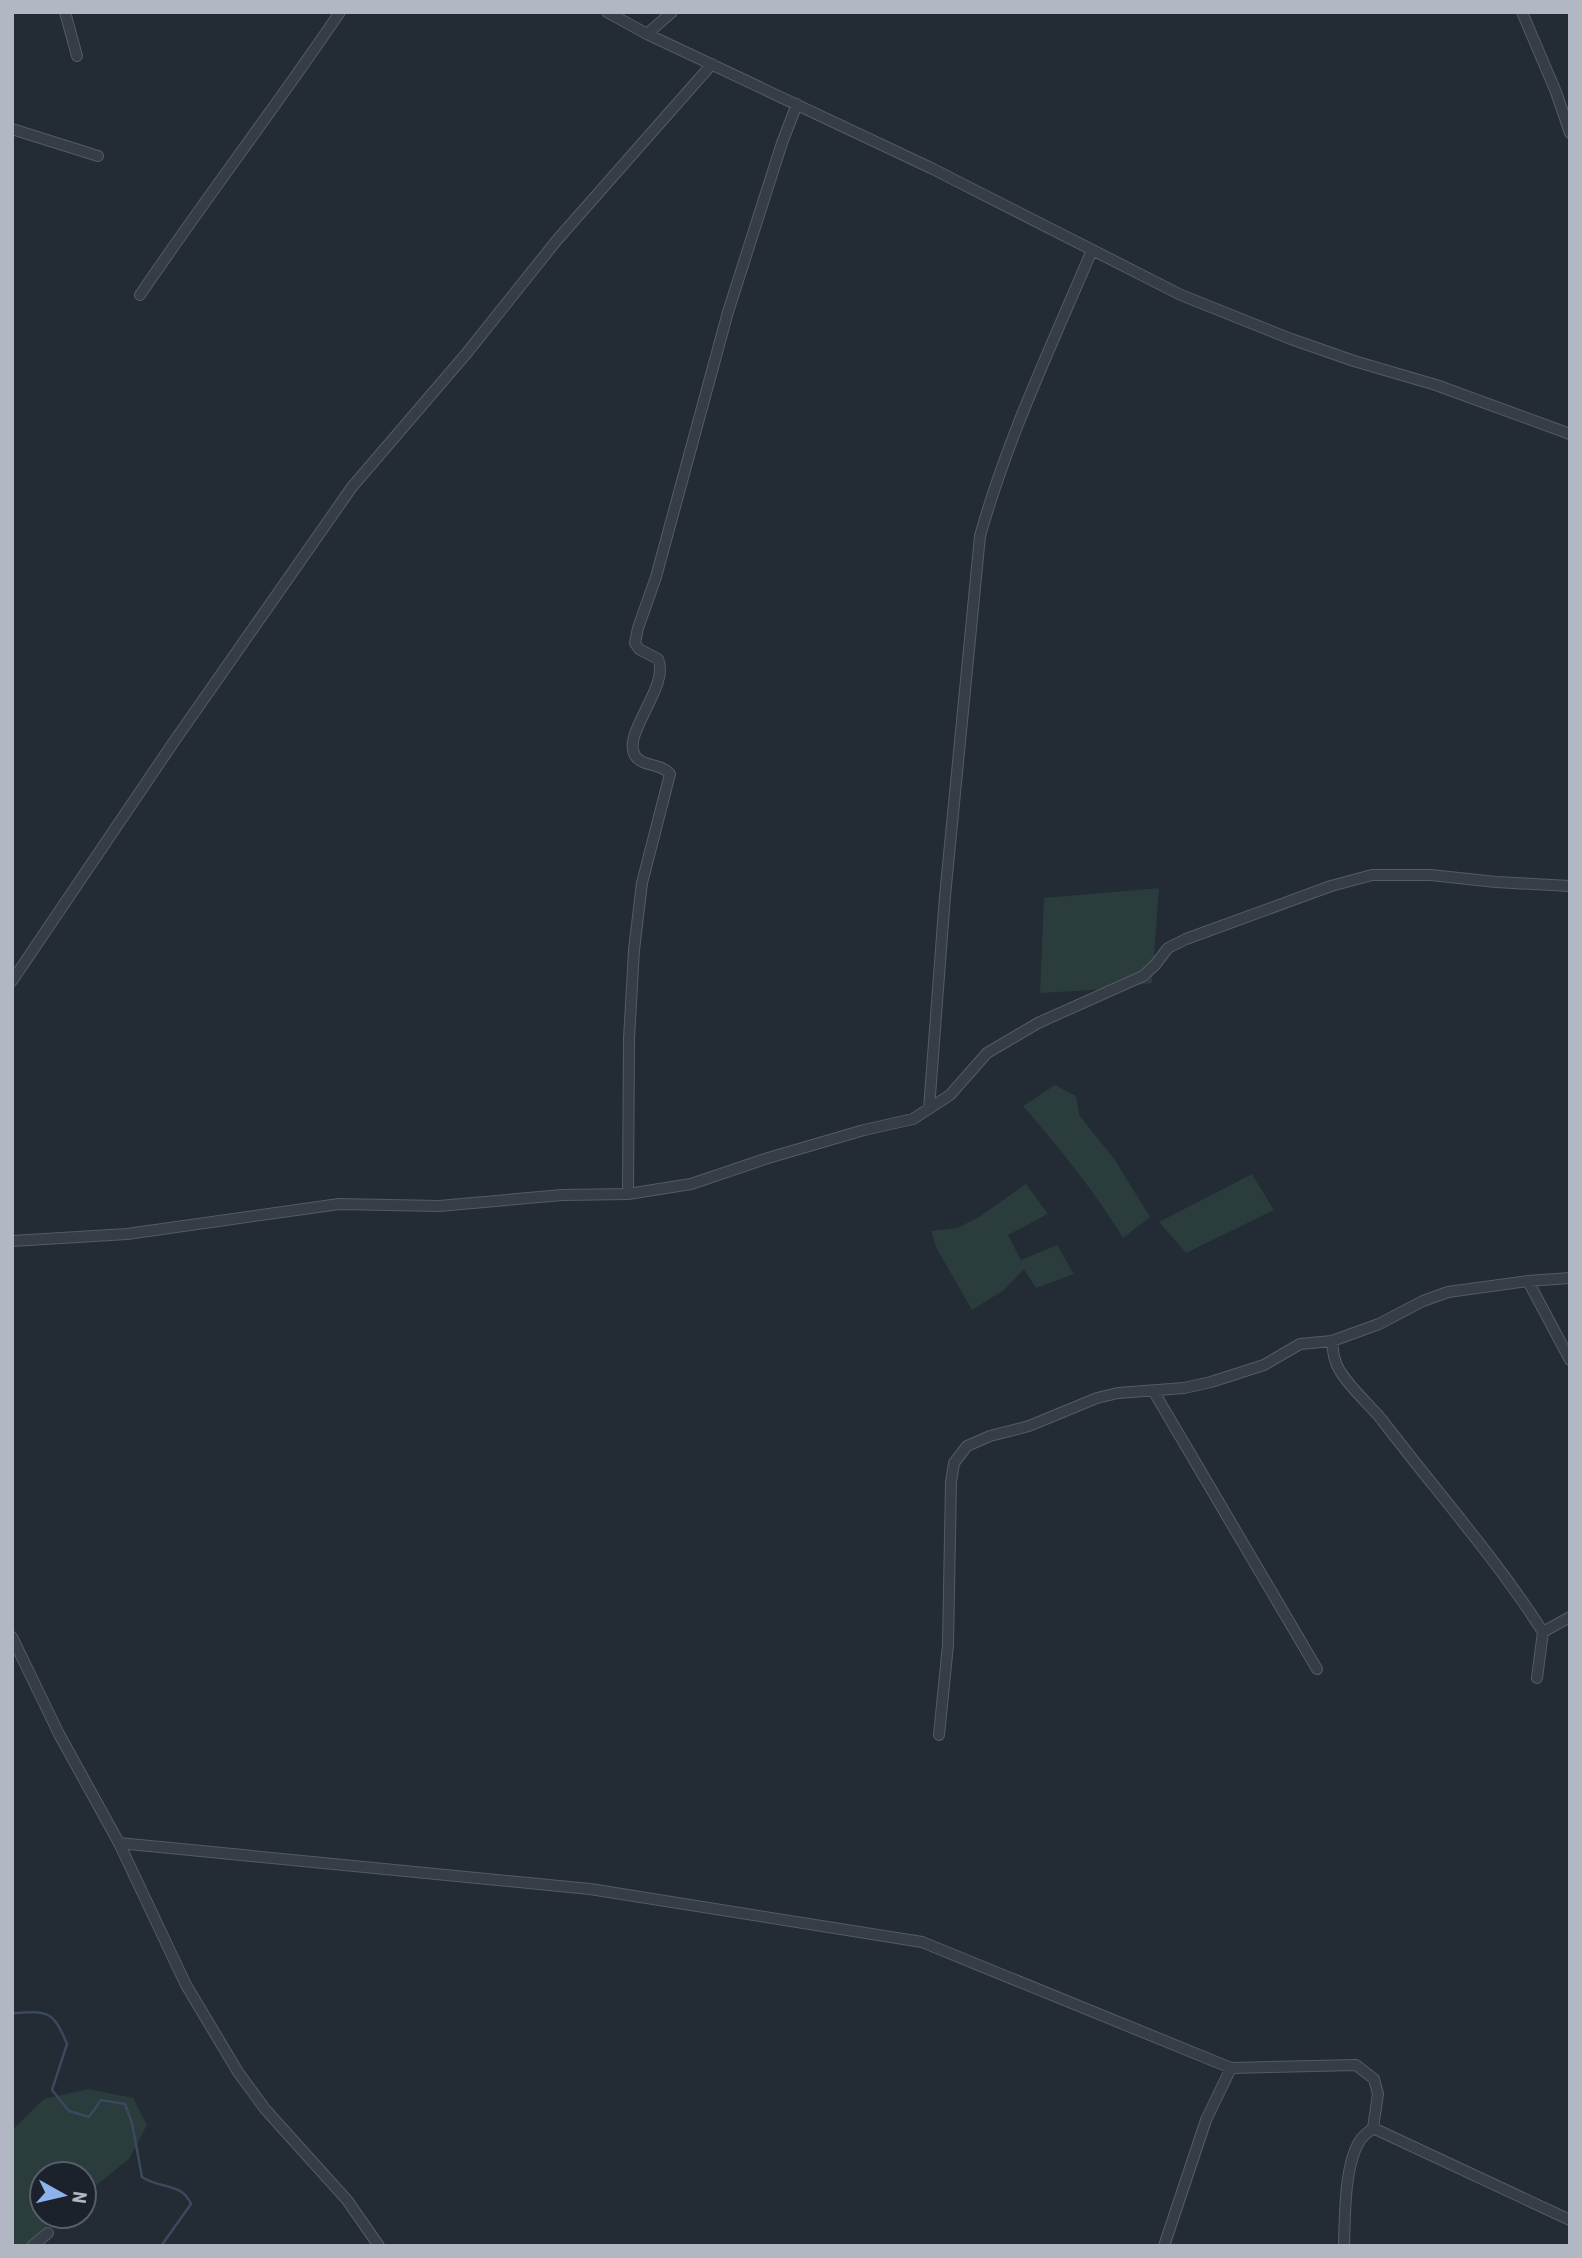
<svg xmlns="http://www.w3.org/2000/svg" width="1582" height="2258" font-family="'Roboto Condensed',sans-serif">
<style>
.green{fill:#2b3c3c}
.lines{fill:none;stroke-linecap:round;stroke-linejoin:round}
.stream{stroke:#3a495d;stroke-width:2.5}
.minor-casing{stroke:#545b64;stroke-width:12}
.minor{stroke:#363d46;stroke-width:10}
</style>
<rect width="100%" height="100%" fill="#232b35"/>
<path class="green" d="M1159 888 1152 983 1110 989 1040 993 1044 898Z
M1055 1085 1076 1096 1079 1115 1115 1160 1150 1217 1123 1238C1094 1190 1059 1148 1023 1106Z
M1252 1174 1274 1210 1186 1253 1159 1222Z
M1026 1184 1048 1214 1008 1235 1021 1260 1057 1245 1074 1274 1036 1288 1024 1269 1004 1290 972 1310 937 1249 931 1231 957 1228 979 1217Z
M88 2089 133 2098 147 2125 129 2159 84 2195V2174H42V2216H59L24 2246H12V2130L44 2099Z"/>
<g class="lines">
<path class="stream" d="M12 2013C48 2011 53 2010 67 2044L52 2090 69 2111 89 2117 101 2100 125 2104 132 2123 142 2177C159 2189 182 2182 191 2204L161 2246"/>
<g class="minor-casing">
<path id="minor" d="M65 12 77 56
M607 12 647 34 931 168 1181 295 1291 339 1354 361 1436 385 1570 434
M1522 12 1556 92 1570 133
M647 34 672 12
M12 129 98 156
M140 295C205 199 275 108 340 12
M12 981 173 743 352 487 466 354 557 240 712 64
M929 1109 945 896 980 536C1008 436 1052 345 1092 250
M628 1194 629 1039 634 950 642 883 670 774C661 763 644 767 636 757 619 736 671 686 658 659L639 649 635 643 638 628 656 577 728 312 782 143 797 104
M12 1241 127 1234 339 1204 439 1206 562 1195 628 1194 691 1184 768 1158 864 1130 913 1119 950 1095 987 1053 1038 1023 1143 976 1155 965 1168 948 1186 939 1331 886 1372 875H1431L1496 882 1570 886
M1528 1281 1570 1360
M1332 1341C1333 1352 1334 1362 1340 1371 1351 1389 1369 1404 1382 1420 1436 1491 1495 1557 1543 1632L1537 1678
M1154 1392 1317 1669
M1543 1632 1570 1617
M12 1637 59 1734 119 1843 186 1985 238 2072 265 2109 347 2200 379 2246
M939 1735 948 1645 951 1482 954 1463 967 1446 990 1436 1029 1426 1097 1398 1118 1393 1184 1388 1211 1382 1264 1365 1300 1344 1332 1341 1379 1324 1423 1301 1448 1292 1528 1281 1570 1278
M119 1843 590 1889 922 1942 1231 2068 1356 2065 1374 2079 1378 2094 1373 2128 1570 2220
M32 2246 48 2233
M1164 2246 1206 2120 1231 2068
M1344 2246C1345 2217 1344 2163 1361 2139 1364 2135 1370 2131 1373 2128"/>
</g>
<use href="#minor" class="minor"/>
</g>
<rect width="1582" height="2258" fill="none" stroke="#b1b8c3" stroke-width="28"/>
<g transform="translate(63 2195) rotate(98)"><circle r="33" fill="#1c222b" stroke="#585e68" stroke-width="2"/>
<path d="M0-5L12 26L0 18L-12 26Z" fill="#8eb2eb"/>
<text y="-10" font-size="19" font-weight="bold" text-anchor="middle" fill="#b1b8c3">N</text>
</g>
</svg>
